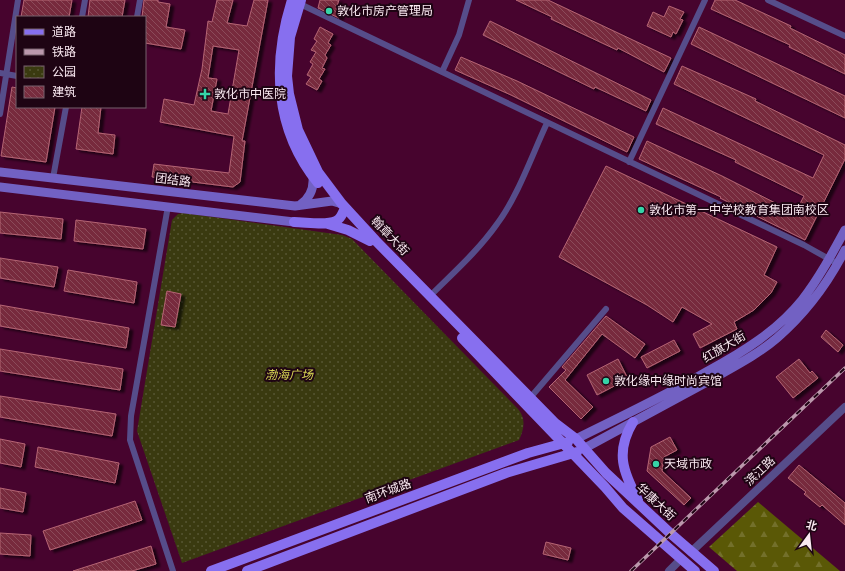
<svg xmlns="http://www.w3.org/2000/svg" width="845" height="571" font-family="Spectral,'Noto Sans SC',serif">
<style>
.forest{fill:url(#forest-firs)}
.park{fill:url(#park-dots)}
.building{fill:url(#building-back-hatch);stroke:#b66474;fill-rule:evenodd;filter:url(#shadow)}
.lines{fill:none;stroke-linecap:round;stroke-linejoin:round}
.minor{stroke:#564d8a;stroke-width:6}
.tertiary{stroke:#564d8a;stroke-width:8}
.secondary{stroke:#7261c3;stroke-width:9}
.primary{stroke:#876fef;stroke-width:10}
.rail-casing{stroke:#bb98ac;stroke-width:3.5}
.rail{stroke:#1e0413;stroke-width:2;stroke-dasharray:6;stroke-linecap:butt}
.poi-dot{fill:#36d4a7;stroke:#1e0413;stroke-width:1.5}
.labels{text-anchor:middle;stroke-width:4;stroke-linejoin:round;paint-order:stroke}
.poi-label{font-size:12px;fill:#fae9f1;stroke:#1e0413;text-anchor:start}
.street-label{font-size:12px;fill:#fae9f1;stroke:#1e0413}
.park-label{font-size:12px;font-style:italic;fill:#d6d553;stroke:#1e0413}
</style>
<defs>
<pattern id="forest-firs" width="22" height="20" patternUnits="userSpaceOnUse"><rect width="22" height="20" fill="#5a5806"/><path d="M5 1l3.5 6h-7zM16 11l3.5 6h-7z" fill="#73702b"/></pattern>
<pattern id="park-dots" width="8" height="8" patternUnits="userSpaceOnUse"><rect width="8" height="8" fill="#3a3a10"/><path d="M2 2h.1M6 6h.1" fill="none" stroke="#575633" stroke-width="1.8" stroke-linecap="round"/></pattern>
<pattern id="building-back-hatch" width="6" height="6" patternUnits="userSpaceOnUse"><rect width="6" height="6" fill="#772c3e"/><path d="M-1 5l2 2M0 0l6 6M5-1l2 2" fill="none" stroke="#8b4b5a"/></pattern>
<filter id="shadow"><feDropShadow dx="4" dy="2.5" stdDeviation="1" flood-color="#0009"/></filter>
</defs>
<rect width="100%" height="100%" fill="#47042e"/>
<path class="forest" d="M758 502 840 571H737L709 547Z"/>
<path class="park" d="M183 213 342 235 352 239 519 410C526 420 524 429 519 440L182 563 137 431 172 220 178 214Z"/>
<path class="building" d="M24 0H72L69 17H21Z
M90 0H125L122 17H88Z
M144 0H158V2L170 4 166 27 185 30 181 49 145 43V17H142Z
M217 0H233L227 23 247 26 254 0H268L242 141H245L240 182 233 187 152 177 154 164 229 173 234 136 160 122 164 99 194 105 202 69 208 21 212 22ZM213 46 239 50 228 114 211 111 217 79 208 78Z
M320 0H339L336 9 341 13 339 18 318 8Z
M516 0H548L671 58 664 72 618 48 617 50 551 19 552 17Z
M715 0H735L791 26 790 28 845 55V74L789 47 790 45 711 9Z
M669 6 684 12 680 19 683 20 676 34 673 32 671 37 647 26 653 12 664 17Z
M490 21 651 100 646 111 595 87 594 89 483 35Z
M320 27 333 34 328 43 331 45 325 55 327 58 322 68 325 69 319 79 322 81 317 90 306 84 311 77 307 75 313 64 310 62 316 52 311 50 317 41 314 39Z
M699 27 845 96V118L691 44Z
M461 57 517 81 634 137 627 152 511 95 455 70Z
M682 66 756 99 755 101 845 145V159L805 240 720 198 721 197 639 159 647 141 722 176 795 213 804 196 735 162 736 160 656 124 663 108 813 178 824 155 674 84Z
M12 87 17 88V107H55L46 162 1 156Z
M82 107H101L98 133 115 135 113 154 76 149Z
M606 166 777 247 764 275 777 282 771 293 754 310 734 322 737 329 700 348 693 334 712 324 682 307 673 322 647 305 559 257Z
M0 212 63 219 61 239 0 233Z
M76 220 146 229 143 249 74 241Z
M0 258 58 267 54 287 0 278Z
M68 270 137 282 134 303 64 291Z
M167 291 181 294 175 327 161 325Z
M0 305 129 328 126 348 0 326Z
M606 316 645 344 635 358 602 334 565 380 593 407 581 419 549 387 566 370 562 367Z
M826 330 843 345 838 352 821 337Z
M674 340 680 351 647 368 641 357Z
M0 349 123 369 120 390 0 371Z
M618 359 628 379 597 395 587 375Z
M799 359 810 373 812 371 818 378 793 398 776 377Z
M0 396 116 414 112 436 0 417Z
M670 437 677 450 664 457 662 471 691 498 684 505 647 471 651 447Z
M0 439 25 444 21 467 0 463Z
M38 447 119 463 115 483 35 467Z
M799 465 845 503V525L822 505 820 507 804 494 806 492 788 478Z
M0 488 26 493 23 512 0 508Z
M135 501 142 520 50 550 43 531Z
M0 533 31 535 30 556 0 554Z
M546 542 571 548 568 560 543 554Z
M151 546 156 564 132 571H73Z"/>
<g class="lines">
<path class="minor" d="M768 0 845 36
M300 4 804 245 838 264
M82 17 85 0
M137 17 140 0
M442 72 459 35 469 0
M0 73 17 76
M0 114 18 0
M629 162 705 0
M53 178 66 107
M168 206 131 416 130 440 173 571
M430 296C453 273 478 251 497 224 518 196 532 155 547 123
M530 398 606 309"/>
<path class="tertiary" d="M691 552 845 407
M669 571 681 559"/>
<path class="secondary" d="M0 172 295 206 332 201 342 204
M0 187 294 222
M300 205C310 198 314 189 313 177
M576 439C620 417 665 396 708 371 743 352 777 331 802 300 819 278 832 254 845 230
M585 448C626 426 667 404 707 382 731 368 756 356 777 338 805 314 828 283 845 250"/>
<path class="primary" d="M292 0C272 63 274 129 318 183
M301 0 290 37 287 76 289 94 298 130 318 172 342 204 376 241 555 423 576 439 606 473 670 533 714 571
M294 222C306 222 326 226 336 221 341 219 343 212 345 208
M328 224 348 230 370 241
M462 338 605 487 623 508 695 571
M633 422C615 452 623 472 638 500
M211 571 528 453 568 442
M247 571 506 473 577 452"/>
<g class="rail-casing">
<path id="rail" d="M631 571 845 368"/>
</g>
<use href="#rail" class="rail"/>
</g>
<g class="poi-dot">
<circle cx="329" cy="11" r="4"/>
<path d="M203 88h4v4h4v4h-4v4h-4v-4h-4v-4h4z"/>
<circle cx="641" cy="210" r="4"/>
<circle cx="606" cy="381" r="4"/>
<circle cx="656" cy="464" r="4"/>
</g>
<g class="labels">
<g class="poi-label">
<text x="337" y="15">敦化市房产管理局</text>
<text x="214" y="98">敦化市中医院</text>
<text x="649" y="214">敦化市第一中学校教育集团南校区</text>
<text x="614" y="385">敦化缘中缘时尚宾馆</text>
<text x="664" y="468">天域市政</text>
</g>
<g class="street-label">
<text transform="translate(173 180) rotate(7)" y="4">团结路</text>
<text transform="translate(390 236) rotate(46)" y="4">翰章大街</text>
<text transform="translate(724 347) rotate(-31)" y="4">红旗大街</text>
<text transform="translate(760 471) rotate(-43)" y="4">滨江路</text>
<text transform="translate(388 491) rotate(-20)" y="4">南环城路</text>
<text transform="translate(656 502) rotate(43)" y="4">华康大街</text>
</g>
<g class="park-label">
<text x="289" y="379">渤海广场</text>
</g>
</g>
<rect x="16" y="16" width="130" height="92" fill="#1e0413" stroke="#76606c"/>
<rect x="24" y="29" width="20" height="6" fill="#876fef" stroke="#76606c"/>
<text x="52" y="36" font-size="12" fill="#fae9f1">道路</text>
<rect x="24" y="49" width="20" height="6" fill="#bb98ac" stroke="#76606c"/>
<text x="52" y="56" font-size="12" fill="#fae9f1">铁路</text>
<rect x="24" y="66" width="20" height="12" fill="url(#park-dots)" stroke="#76606c"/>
<text x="52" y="76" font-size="12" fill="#fae9f1">公园</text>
<rect x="24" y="86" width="20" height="12" fill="url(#building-back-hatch)" stroke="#76606c"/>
<text x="52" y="96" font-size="12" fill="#fae9f1">建筑</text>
<g transform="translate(809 535) rotate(15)" stroke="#1e0413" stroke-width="3" paint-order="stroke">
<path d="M0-3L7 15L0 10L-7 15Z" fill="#fae9f1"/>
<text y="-6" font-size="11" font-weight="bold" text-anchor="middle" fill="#fae9f1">北</text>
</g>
</svg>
